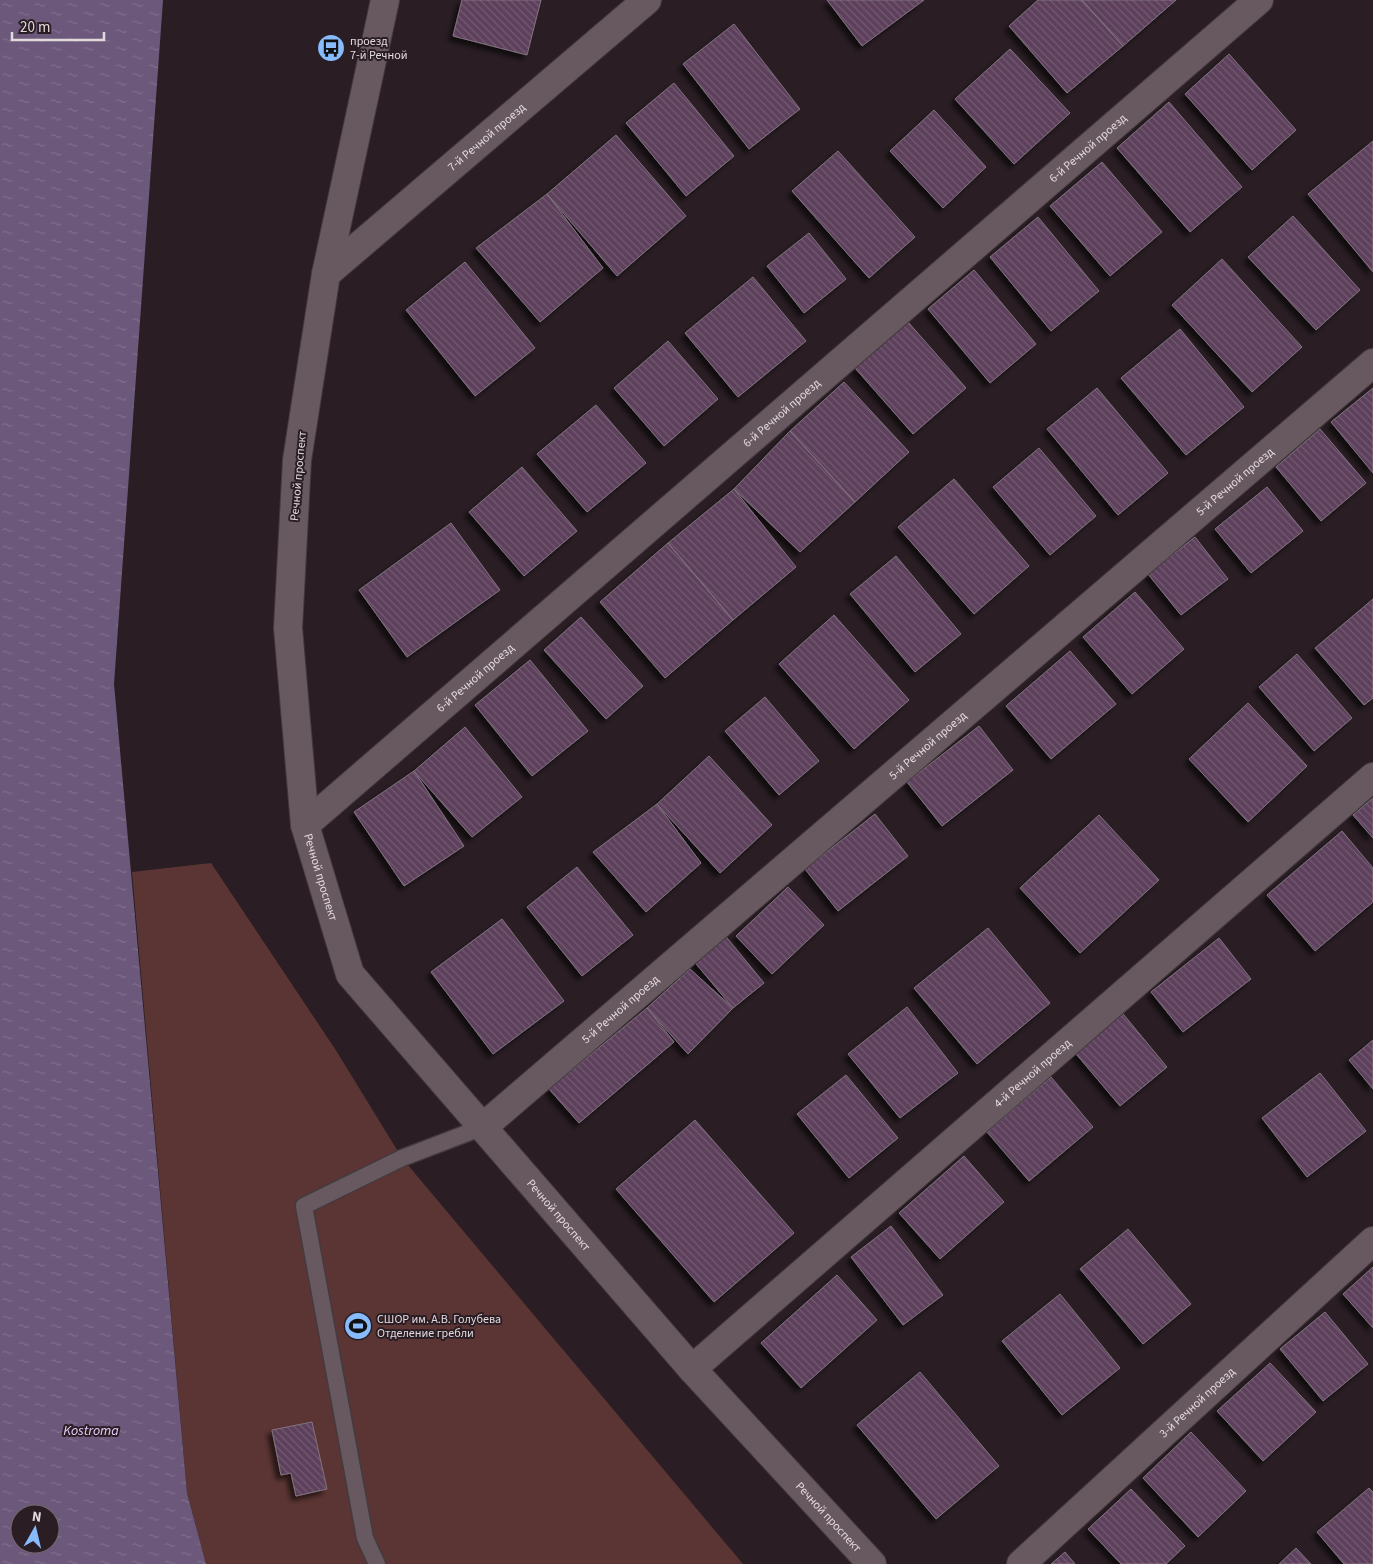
<svg xmlns="http://www.w3.org/2000/svg" width="1373" height="1564" font-family="'Source Sans 3',sans-serif">
<style>
.garden{fill:#5b3533}
.water{fill:url(#water-ripples);fill-rule:evenodd}
.building{fill:url(#building-back-hatch);stroke:#80747f;filter:url(#shadow)}
.lines{fill:none;stroke-linecap:round;stroke-linejoin:round}
.service-casing{stroke:#443a3f;stroke-width:19}
.minor-casing{stroke:#443a3f;stroke-width:30}
.tertiary-casing{stroke:#443a3f;stroke-width:30}
.service{stroke:#685960;stroke-width:16}
.minor{stroke:#685960;stroke-width:28}
.tertiary{stroke:#685960;stroke-width:28}
.labels{text-anchor:middle;stroke-width:4;stroke-linejoin:round;paint-order:stroke}
.poi-label{font-size:12px;fill:#e2d9dd;stroke:#2a1e24;text-anchor:start}
.street-label{font-size:12px;fill:#e2d9dd;stroke:#2a1e24}
.water-label{font-size:14px;font-style:italic;fill:#e6cbfb;stroke:#2a1e24}
</style>
<defs>
<pattern id="water-ripples" width="26" height="14" patternUnits="userSpaceOnUse" patternTransform="scale(1.25)"><rect width="26" height="14" fill="#6c587a"/><path d="M2 4q2-2 4 0t4 0M15 11q2-2 4 0t4 0" fill="none" stroke="#816f8c"/></pattern>
<pattern id="building-back-hatch" width="6" height="6" patternUnits="userSpaceOnUse" patternTransform="scale(1.25)"><rect width="6" height="6" fill="#5d3f5b"/><path d="M-1 5l2 2M0 0l6 6M5-1l2 2" fill="none" stroke="#745a72"/></pattern>
<filter id="shadow"><feDropShadow dx="-4.5" dy="4.5" stdDeviation="2.5" flood-color="#0009"/></filter>
</defs>
<rect width="100%" height="100%" fill="#2a1e24"/>
<path class="garden" d="M211 863 337 1052 402 1158 743 1564H206L187 1493 132 872Z"/>
<path class="water" d="M0 0H163L114 684 187 1493 206 1564H0ZM20 1514H50V1544H20Z"/>
<path class="building" d="M462 0H541L527 55 453 36Z
M827 0H924L862 46Z
M1038 0H1082L1123 46 1067 93 1009 26Z
M1082 0H1176L1123 46Z
M734 24 800 109 749 149 683 64Z
M1010 49 1070 113 1014 164 955 99Z
M1229 54 1296 130 1252 170 1185 94Z
M674 83 734 156 686 196 626 123Z
M1169 102 1242 187 1190 232 1117 148Z
M934 110 986 167 943 208 890 151Z
M616 135 686 216 617 276 547 194Z
M1373 141V272L1308 194Z
M838 151 915 237 869 278 792 191Z
M1102 162 1162 232 1110 276 1050 206Z
M547 194 603 268 540 322 476 248Z
M1293 216 1360 290 1316 330 1248 257Z
M1038 217 1099 291 1051 331 990 257Z
M809 233 846 279 804 313 767 266Z
M1222 259 1302 347 1252 392 1172 305Z
M465 262 535 348 475 396 406 310Z
M974 270 1036 344 990 383 928 309Z
M753 277 806 341 738 397 685 333Z
M908 322 966 388 913 434 855 368Z
M1180 329 1244 407 1186 455 1121 378Z
M668 341 718 399 664 446 614 388Z
M844 382 909 452 855 502 790 431Z
M1097 388 1168 473 1118 515 1047 429Z
M1373 388V473L1331 422Z
M596 405 646 463 587 512 537 454Z
M1320 429 1366 483 1321 521 1276 467Z
M790 431 855 502 800 552 734 489Z
M1039 448 1096 516 1050 555 993 487Z
M522 467 577 531 524 576 469 512Z
M954 479 1029 566 974 614 898 527Z
M1267 487 1303 531 1251 573 1215 529Z
M734 489 796 567 733 620 668 543Z
M451 523 500 590 407 657 359 590Z
M1195 537 1228 579 1181 615 1148 574Z
M668 543 733 620 665 678 600 602Z
M896 556 961 634 915 672 850 594Z
M1135 592 1184 649 1132 694 1083 637Z
M1373 599V698L1364 705 1315 648Z
M834 615 909 700 854 749 779 664Z
M581 617 643 686 606 719 544 650Z
M1070 651 1116 704 1051 759 1006 706Z
M1297 654 1352 718 1314 751 1259 687Z
M530 660 588 731 532 776 475 705Z
M765 697 819 761 779 795 725 731Z
M1248 703 1307 766 1248 822 1189 759Z
M979 726 1013 770 942 826 907 782Z
M465 727 522 797 472 837 414 771Z
M709 756 772 825 720 873 657 804Z
M414 771 464 846 404 886 354 812Z
M1373 798V838L1353 815Z
M657 804 701 863 646 912 593 852Z
M875 814 908 856 838 911 805 869Z
M1099 815 1159 880 1080 953 1020 888Z
M1342 831 1373 868V902L1315 951 1267 895Z
M577 867 633 935 582 976 527 907Z
M788 887 824 925 772 974 736 936Z
M502 919 564 1001 493 1054 431 972Z
M988 928 1050 1003 977 1064 914 988Z
M723 933 764 983 733 1008 692 959Z
M1219 938 1251 979 1183 1032 1151 992Z
M690 969 733 1008 688 1054 647 1008Z
M1114 1003 1167 1067 1120 1106 1066 1042Z
M907 1007 958 1073 900 1118 848 1054Z
M647 1008 674 1042 579 1123 549 1089Z
M1373 1040V1089L1349 1060Z
M1320 1073 1366 1131 1307 1177 1262 1118Z
M846 1075 898 1138 849 1178 797 1114Z
M1051 1077 1093 1127 1029 1181 987 1132Z
M695 1120 794 1233 714 1302 616 1189Z
M964 1156 1004 1202 940 1259 899 1213Z
M891 1226 943 1295 903 1325 851 1257Z
M1128 1229 1191 1304 1143 1344 1080 1269Z
M1373 1267V1328L1343 1294Z
M837 1275 877 1320 801 1388 761 1343Z
M1060 1294 1120 1368 1062 1415 1002 1341Z
M1325 1312 1368 1364 1323 1401 1280 1349Z
M1270 1363 1316 1412 1263 1461 1217 1411Z
M920 1372 999 1466 936 1519 857 1425Z
M312 1422 327 1489 296 1496 291 1473 281 1475 272 1430Z
M1191 1432 1246 1491 1198 1537 1143 1478Z
M1369 1488 1373 1492V1564H1344L1317 1532Z
M1131 1489 1185 1546 1166 1564H1121L1088 1529Z
M1296 1548 1311 1564H1279Z
M1065 1552 1075 1564H1051Z"/>
<g class="lines">
<g class="service-casing">
<path id="service" d="M377 1564 365 1538 304 1206 402 1158 483 1127"/>
</g>
<g class="minor-casing">
<g id="minor">
<path id="s1" d="M326 274 647 0"/>
<path id="s2" d="M305 825 1259 0"/>
<path id="s3" d="M483 1127 1373 363"/>
<path id="s4" d="M692 1369 1373 777"/>
<path id="s5" d="M1021 1564 1373 1241"/>
</g>
</g>
<g class="tertiary-casing">
<g id="tertiary">
<path id="s6" d="M385 0 326 274 297 460 288 628 305 825 350 974 692 1369 872 1564"/>
</g>
</g>
<use href="#service" class="service"/>
<use href="#minor" class="minor"/>
<use href="#tertiary" class="tertiary"/>
</g>
<defs>
<g id="bus-disc" transform="scale(1.4375)"><circle r="9.5" fill="#87bbfc" stroke="#2a1e24"/><path d="M-5-6H5V4H4V6H2V4H-2V6H-4V4H-5ZM-3.5-4V0h7V-4ZM-3.5 1.2v1.5H-2V1.2ZM2 1.2v1.5H3.5V1.2Z" fill="#111"/></g>
<g id="stadium-disc" transform="scale(1.4375)"><circle r="9.5" fill="#87bbfc" stroke="#2a1e24"/><path d="M0-5a6.5 5 0 1 0 0 10a6.5 5 0 1 0 0-10ZM-3.5-1.8h7v3.6h-7Z" fill="#111"/></g>
</defs>
<g fill-rule="evenodd">
<use href="#bus-disc" x="331" y="48"/>
<use href="#stadium-disc" x="358" y="1326"/>
</g>
<g class="labels">
<g class="poi-label">
<text x="350" y="45">проезд<tspan x="350" dy="14">7-й Речной</tspan></text>
<text x="377" y="1323">СШОР им. А.В. Голубева<tspan x="377" dy="14">Отделение гребли</tspan></text>
</g>
<g class="street-label">
<text dy="4" stroke="none"><textPath href="#s1" startOffset="211">7-й Речной проезд</textPath></text>
<text dy="4" stroke="none"><textPath href="#s2" startOffset="1035">6-й Речной проезд</textPath></text>
<text dy="4" stroke="none"><textPath href="#s2" startOffset="630">6-й Речной проезд</textPath></text>
<text transform="translate(298 476) rotate(-85)" y="4">Речной проспект</text>
<text dy="4" stroke="none"><textPath href="#s3" startOffset="991">5-й Речной проезд</textPath></text>
<text dy="4" stroke="none"><textPath href="#s2" startOffset="225">6-й Речной проезд</textPath></text>
<text dy="4" stroke="none"><textPath href="#s3" startOffset="586">5-й Речной проезд</textPath></text>
<text dy="4" stroke="none"><textPath href="#s6" startOffset="889">Речной проспект</textPath></text>
<text dy="4" stroke="none"><textPath href="#s3" startOffset="181">5-й Речной проезд</textPath></text>
<text dy="4" stroke="none"><textPath href="#s4" startOffset="451">4-й Речной проезд</textPath></text>
<text dy="4" stroke="none"><textPath href="#s6" startOffset="1309">Речной проспект</textPath></text>
<text dy="4" stroke="none"><textPath href="#s5" startOffset="239">3-й Речной проезд</textPath></text>
<text dy="4" stroke="none"><textPath href="#s6" startOffset="1714">Речной проспект</textPath></text>
</g>
<g class="water-label">
<text x="91" y="1435">Kostroma</text>
</g>
</g>
<g transform="translate(35 1529) rotate(8)"><circle r="24" fill="#2a1e24" stroke="#74696e"/>
<path d="M0-4L9 19L0 12L-9 19Z" fill="#87bbfc"/>
<text y="-8" font-size="14" font-weight="bold" text-anchor="middle" fill="#e2d9dd">N</text>
</g>
<path d="M12 32v8h92v-8" fill="none" stroke="#e2d9dd" stroke-width="2.5"/>
<text x="20" y="32" font-size="15" fill="#e2d9dd" stroke="#2a1e24" stroke-width="4" paint-order="stroke">20 m</text>
</svg>
